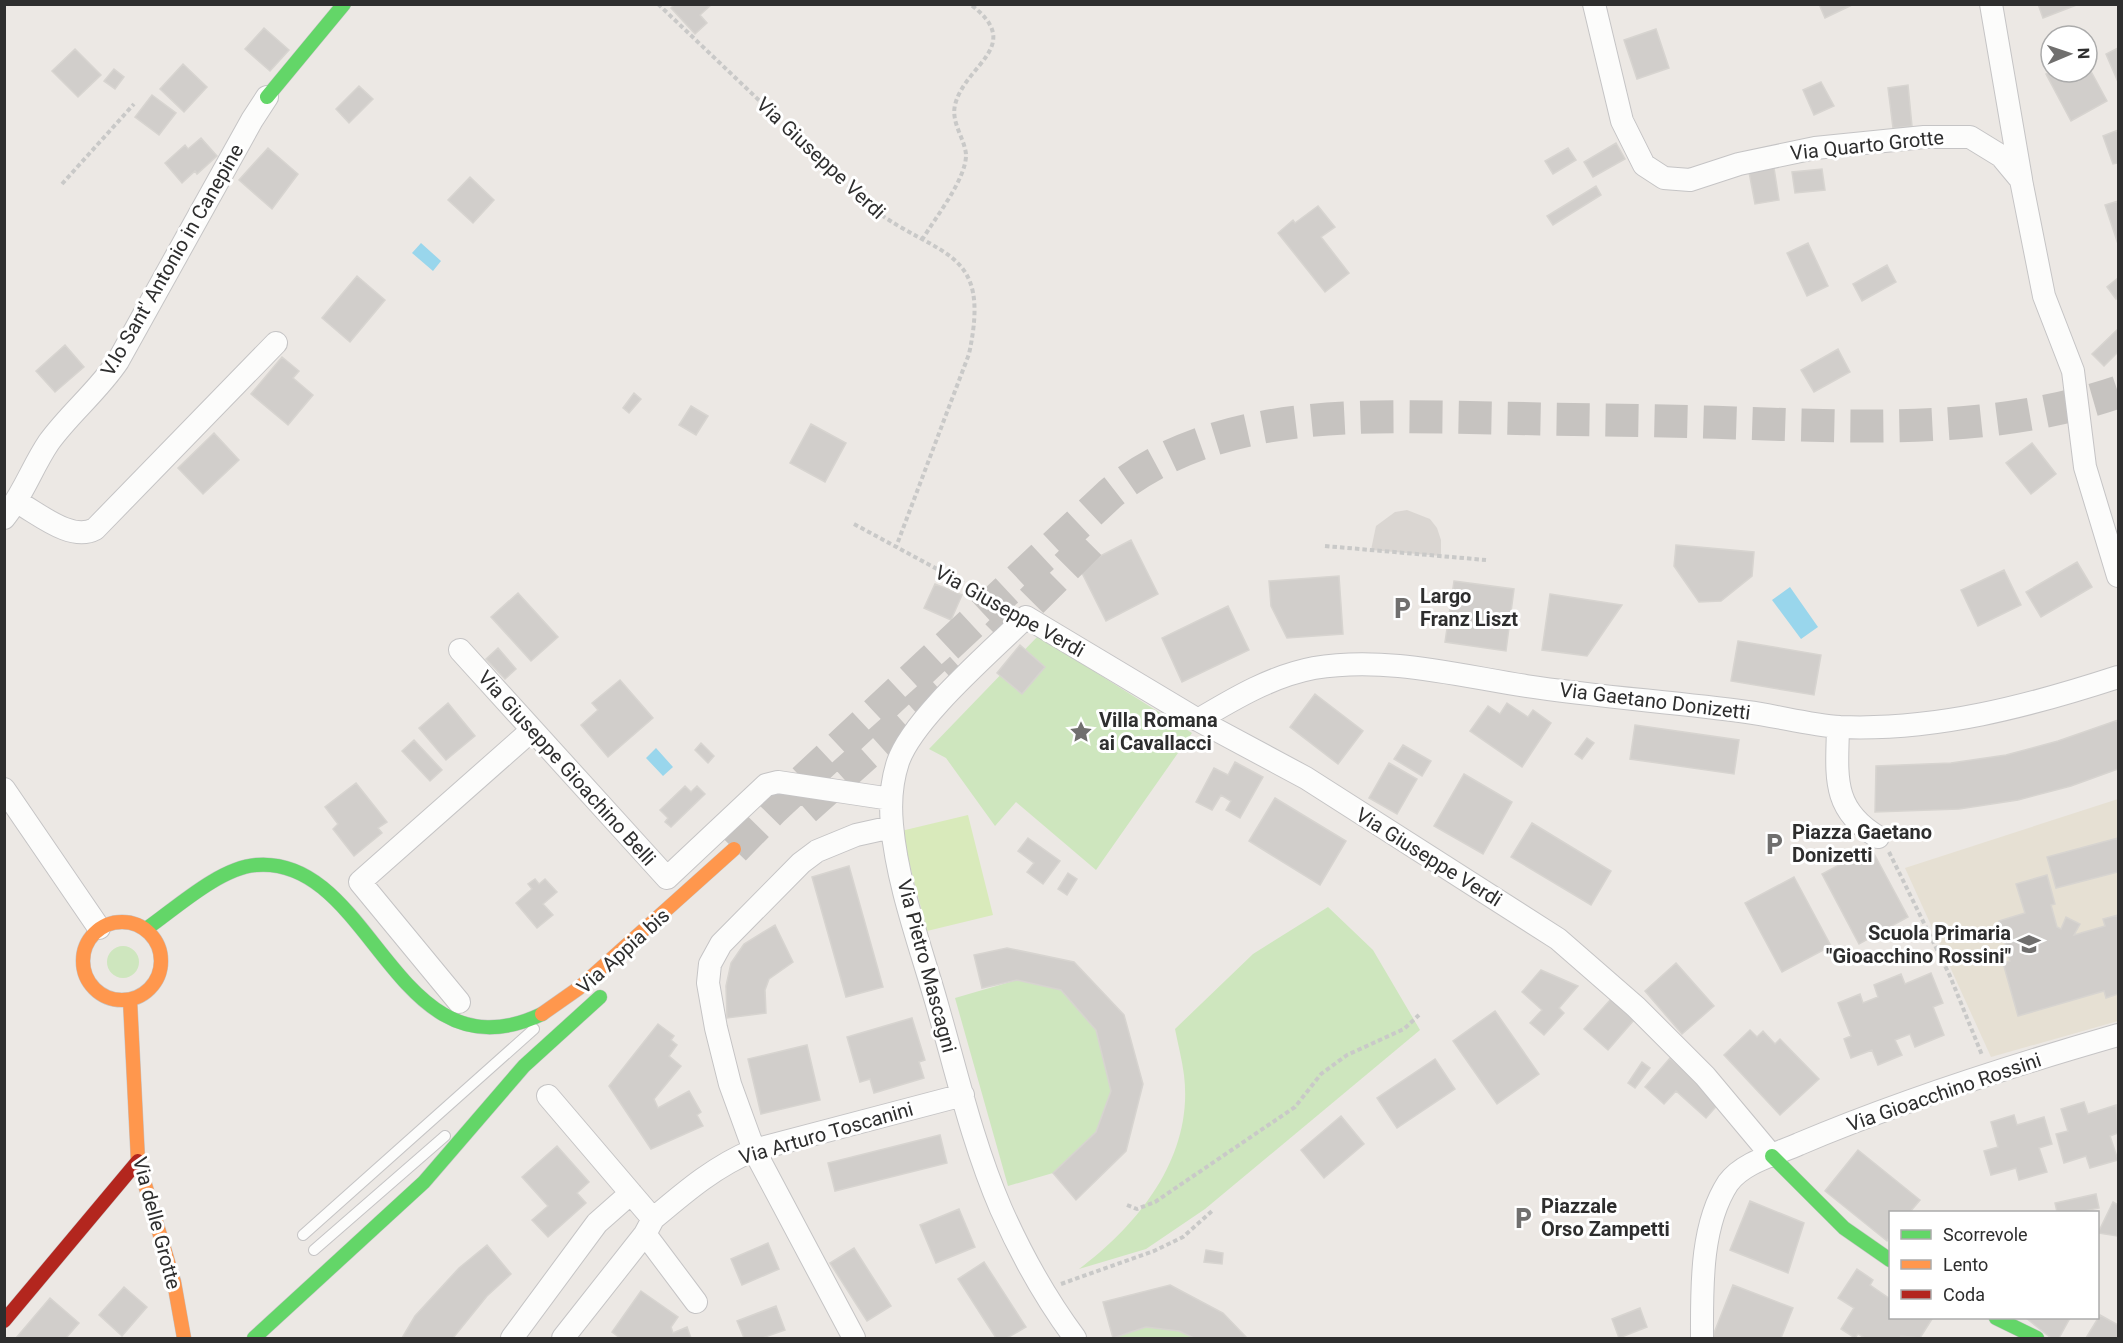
<svg xmlns="http://www.w3.org/2000/svg" width="2123" height="1343" font-family="Roboto,sans-serif">
<style>
.education{fill:#e6e0d3}
.green{fill:#cee6be}
.pitch{fill:#d9eabb}
.plaza{fill:#dad6d2}
.water{fill:#99d6ec}
.building{fill:#d1cecb;stroke:#d7d4d0;stroke-width:1.5}
.lines{fill:none;stroke-linecap:round;stroke-linejoin:round}
.highway-tunnel{stroke:#c6c3c0;stroke-width:33;stroke-dasharray:33 16;stroke-linecap:butt}
.lane-casing{stroke:#c5c4c5;stroke-width:12}
.street-casing{stroke:#c5c4c5;stroke-width:24}
.fast-casing{stroke:#c5c4c5;stroke-width:15}
.slow-casing{stroke:#c5c4c5;stroke-width:15}
.jam-casing{stroke:#c5c4c5;stroke-width:15}
.path{stroke:#c9c9c8;stroke-width:4;stroke-dasharray:4.5 3;stroke-linecap:butt}
.lane{stroke:#fcfcfb;stroke-width:10}
.street{stroke:#fcfcfb;stroke-width:22}
.fast{stroke:#63d668;stroke-width:14}
.slow{stroke:#ff974d;stroke-width:14}
.jam{stroke:#b3261e;stroke-width:14}
.labels{text-anchor:middle;stroke-width:6;stroke-linejoin:round;paint-order:stroke}
.street-label{font-size:20px;fill:#2e2e2e;stroke:#fff}
.poi-label{font-size:20px;font-weight:bold;fill:#2e2e2e;stroke:#fff;text-anchor:start}
</style>
<rect width="100%" height="100%" fill="#ece8e4"/>
<path class="education" d="M2118 799V1021L1991 1057 1905 868Z"/>
<path class="green" d="M1038 636 1192 733 1096 870 1016 802 995 826 946 758 929 749Z
M1328 907 1373 950 1420 1030 1205 1209 1146 1249 1079 1269C1139 1224 1194 1156 1184 1075 1182 1060 1178 1044 1175 1029L1253 954Z
M107 962a16 16 0 1 1 32 0a16 16 0 1 1-32 0Z
M1017 980 1061 990 1096 1030 1111 1091 1096 1132 1053 1173 1008 1186 955 998Z
M1146 1327 1179 1331 1194 1338H1112Z"/>
<path class="pitch" d="M968 815 993 915 927 931 901 831Z"/>
<path class="plaza" d="M1407 510 1430 519 1437 528 1441 540V556L1371 550 1376 526 1395 512Z"/>
<path class="water" d="M421 243 441 261 433 271 412 253Z
M1790 587 1818 627 1801 639 1772 600Z
M656 748 673 767 663 776 646 758Z"/>
<path class="building" d="M675 4H712L700 15 707 23 695 34 671 8Z
M1819 4H1854L1825 18Z
M2038 4H2079L2043 18Z
M264 28 289 50 270 71 245 49Z
M1656 29 1669 68 1637 79 1624 40Z
M2118 48V82L2106 54Z
M75 49 101 75 78 97 52 71Z
M183 64 207 87 184 112 160 89Z
M2087 64 2107 101 2071 121 2046 74 2051 71 2087 72Z
M114 69 124 77 115 89 104 81Z
M1821 82 1834 106 1814 115 1803 90Z
M1908 85 1912 126 1893 128 1888 88Z
M359 86 373 99 349 123 336 109Z
M152 95 176 113 159 135 135 117Z
M2118 130V163L2113 164 2103 136Z
M201 138 217 156 197 174 195 171 182 183 165 163 185 145 188 149Z
M1616 143 1625 159 1593 177 1584 162Z
M268 148 298 174 272 209 239 180Z
M1568 148 1576 160 1553 174 1545 161Z
M1774 168 1779 200 1755 204 1749 172Z
M1822 169 1825 190 1795 193 1792 172Z
M470 177 494 200 473 223 448 200Z
M1596 186 1601 195 1553 225 1547 216Z
M2118 201V244L2105 205Z
M1318 206 1335 227 1321 237 1349 273 1325 292 1278 233 1293 220 1295 223Z
M1808 243 1828 286 1807 296 1787 253Z
M1887 265 1896 282 1862 301 1853 284Z
M357 276 385 300 350 342 322 318Z
M2118 278V297L2116 299 2107 287Z
M2118 329V352L2104 366 2092 354Z
M65 345 84 367 55 392 36 371Z
M1838 349 1850 372 1814 392 1801 370Z
M282 357 299 371 293 378 313 395 288 425 251 394Z
M634 393 641 399 629 413 623 408Z
M691 406 708 416 696 435 679 425Z
M811 424 846 443 825 482 790 463Z
M214 433 239 460 203 494 178 468Z
M2032 443 2056 474 2031 494 2006 463Z
M1131 540 1158 594 1106 621 1079 567Z
M1676 545 1754 552 1752 576 1721 601 1699 602 1674 566Z
M2077 562 2092 587 2041 617 2026 592Z
M2004 570 2021 605 1978 626 1961 590Z
M1339 576 1343 634 1287 638 1271 606 1269 581Z
M1454 581 1514 589 1506 651 1445 642Z
M935 584 962 595 951 620 924 608Z
M518 593 558 637 531 661 491 617Z
M1550 594 1622 605 1587 656 1542 650Z
M1228 606 1249 650 1182 682 1162 638Z
M1738 641 1821 655 1814 695 1731 681Z
M1020 645 1045 667 1022 694 997 673Z
M498 648 516 669 505 679 486 659Z
M620 680 653 718 608 757 581 725 598 710 592 703Z
M1315 694 1363 731 1338 764 1290 727Z
M448 703 475 736 446 760 419 728Z
M1507 703 1528 717 1533 710 1551 723 1522 767 1470 731 1488 706 1500 714Z
M2118 720V769L2071 786 2018 800 1959 809 1875 812 1876 766 1951 763 2006 755 2058 741Z
M1635 725 1739 740 1734 774 1630 759Z
M1587 738 1594 743 1582 759 1575 754Z
M414 740 442 770 430 781 402 751Z
M701 743 714 756 708 763 695 750Z
M1403 745 1431 761 1422 776 1394 759Z
M1235 762 1263 777 1240 818 1226 810 1231 801 1221 795 1212 810 1196 802 1214 768 1228 775Z
M1389 763 1417 779 1397 814 1369 798Z
M1464 774 1512 802 1483 854 1434 826Z
M356 783 387 822 378 828 382 833 354 856 333 829 338 824 325 807Z
M685 786 691 792 697 786 705 794 671 827 665 822 668 818 660 810Z
M1275 798 1346 841 1320 885 1249 841Z
M1532 823 1611 871 1591 905 1511 857Z
M1028 838 1060 861 1043 884 1027 872 1034 863 1018 851Z
M2118 838V872L2056 888 2047 857Z
M1871 848 1908 917 1859 944 1822 874Z
M849 866 883 987 846 997 812 877Z
M1068 873 1077 879 1067 895 1058 889Z
M2047 875 2055 904 2051 905 2057 927 2061 929 2066 917 2080 924 2074 935 2105 926 2103 919 2118 915V994L2106 998 2104 991 2018 1016 2003 963 2010 961 1999 921 2025 913 2016 884Z
M1794 877 1831 946 1782 972 1745 903Z
M535 879 539 884 545 879 557 892 543 904 553 915 537 928 516 903 532 889 528 884Z
M775 925 793 962 769 979 765 990 766 1013 727 1018 726 986 731 963 744 944Z
M1007 948 1074 962 1124 1015 1143 1084 1126 1151 1076 1200 1053 1173 1096 1132 1111 1091 1096 1030 1061 990 1017 980 982 988 974 955Z
M1676 963 1714 1006 1682 1034 1645 991Z
M1541 970 1578 986 1559 1008 1564 1013 1544 1035 1530 1023 1542 1010 1522 992Z
M1931 973 1943 1003 1933 1007 1944 1035 1915 1047 1910 1034 1895 1040 1902 1055 1878 1065 1872 1050 1851 1058 1844 1039 1851 1036 1838 1003 1860 994 1863 1003 1878 997 1874 985 1901 974 1905 984Z
M1611 999 1634 1020 1608 1050 1584 1029Z
M1495 1011 1539 1074 1497 1104 1453 1041Z
M912 1018 925 1060 919 1062 924 1078 874 1093 870 1079 860 1082 847 1037Z
M658 1024 674 1036 671 1040 677 1045 669 1056 681 1066 654 1099 658 1108 689 1091 701 1112 697 1115 703 1126 651 1149 609 1086Z
M1750 1030 1757 1037 1763 1031 1775 1044 1780 1039 1819 1079 1780 1115 1724 1055Z
M807 1045 820 1100 761 1114 748 1059Z
M1670 1058 1720 1102 1706 1118 1676 1091 1664 1104 1645 1087Z
M1435 1059 1455 1089 1397 1128 1377 1098Z
M1642 1062 1650 1068 1635 1088 1628 1083Z
M2084 1102 2088 1114 2116 1105 2118 1133 2110 1136 2118 1160 2090 1168 2086 1156 2064 1163 2056 1134 2068 1131 2061 1109Z
M2014 1115 2017 1125 2044 1117 2052 1144 2039 1148 2047 1172 2019 1180 2016 1168 1991 1175 1984 1151 1998 1147 1991 1122Z
M1341 1116 1364 1144 1324 1178 1301 1150Z
M940 1135 947 1163 835 1191 828 1163Z
M557 1146 589 1182 577 1193 586 1203 548 1237 532 1220 548 1206 522 1177Z
M1858 1150 1920 1200 1910 1212H1890V1236L1887 1241 1825 1191Z
M2096 1194 2099 1208 2080 1212H2057L2055 1203Z
M1750 1201 1804 1223 1788 1273 1730 1250Z
M2113 1202 2118 1205 2117 1236 2098 1233Z
M959 1209 975 1247 936 1263 920 1225Z
M768 1243 779 1269 742 1285 731 1259Z
M487 1245 511 1274 487 1296 453 1338H402L415 1316 459 1268Z
M854 1248 891 1306 867 1321 830 1263Z
M1206 1250 1223 1253 1222 1264 1204 1262Z
M984 1262 1026 1327 1007 1338H996L958 1279Z
M1857 1269 1873 1280 1870 1285 1890 1299V1318L1932 1319 1920 1338 1901 1336 1900 1338H1865L1858 1334 1855 1338 1841 1329 1854 1308 1838 1298Z
M1170 1285 1223 1313 1247 1338H1194L1179 1331 1146 1327 1113 1338 1103 1302Z
M1733 1285 1793 1308 1781 1338H1712Z
M124 1287 147 1307 122 1336 99 1315Z
M641 1291 678 1317 671 1327 673 1333 687 1327 691 1338H620L612 1332Z
M50 1298 79 1323 66 1338H16Z
M776 1306 785 1330 762 1338H744L737 1321Z
M1640 1308 1647 1327 1619 1338 1612 1319Z
M2100 1315 2118 1325V1338H2086Z
M2026 1318H2070L2059 1338H2051Z"/>
<g class="lines">
<path class="highway-tunnel" d="M997 636 1096 537
M805 809 961 669
M734 849 772 810 1111 493C1219 406 1367 416 1497 418 1577 420 1656 420 1735 423 1863 427 1995 434 2118 392"/>
<g class="lane-casing">
<path id="lane" d="M303 1235 534 1029
M314 1250 445 1136"/>
</g>
<g class="street-casing">
<path id="street" d="M1594 4 1622 121 1644 165 1664 178 1690 180 1739 164 1815 148 1924 137H1970L2001 156 2021 180 2044 296 2073 371 2085 467 2118 576
M1991 4 2021 179
M17 502C38 513 71 542 95 529L276 343
M4 518C23 495 32 467 49 442 70 413 98 391 118 361L252 120 267 97
M460 650 667 878 766 785 778 782 891 799
M1198 720C1235 698 1272 676 1314 668 1385 656 1456 675 1526 686 1599 697 1673 702 1747 712 1778 716 1809 725 1840 727 1935 731 2029 706 2118 677
M1838 727C1837 776 1831 809 1878 837
M4 789 99 928
M459 1002 360 882 532 730
M548 1096 653 1219C685 1192 715 1166 754 1150L963 1095
M645 1234 696 1302
M512 1338 597 1223 631 1193
M563 1338 645 1234 653 1219
M854 1338 754 1150 730 1084 716 1028 708 983 710 964 721 944 801 863 817 851 856 835 892 827
M1075 1338C1046 1299 1021 1254 1001 1209 972 1142 956 1070 936 1001 920 945 897 883 892 825 890 804 891 783 898 762 913 718 991 652 1026 617L1198 720 1306 778 1558 939 1636 1007 1705 1076 1772 1156
M1702 1338C1702 1289 1700 1226 1728 1183 1743 1162 1777 1154 1799 1144 1903 1100 2010 1066 2118 1035"/>
</g>
<g class="fast-casing">
<path id="fast" d="M267 97 344 4
M146 929C175 909 219 868 256 865 374 855 395 1084 542 1014
M1772 1156 1844 1228 1890 1260
M1996 1318 2037 1338
M254 1338 424 1182 524 1066 600 997"/>
</g>
<g class="slow-casing">
<path id="slow" d="M83 961a39 39 0 1 1 78 0a39 39 0 1 1-78 0Z
M130 1000 138 1161 174 1282 184 1338
M542 1014 579 988 734 849"/>
</g>
<g class="jam-casing">
<path id="jam" d="M4 1321 138 1161"/>
</g>
<path class="path" d="M658 4 873 209C940 259 992 247 969 354L896 547
M62 184 134 104
M922 240C935 218 967 178 966 154 964 137 951 123 955 105 965 64 1026 46 970 4
M854 524 1009 608
M1325 546 1486 560
M1889 852 1950 976 1982 1055
M1127 1205 1137 1209 1155 1202 1295 1107 1321 1074 1347 1055 1404 1029 1419 1015
M1061 1284 1154 1251 1183 1237 1212 1211"/>
<use href="#lane" class="lane"/>
<use href="#street" class="street"/>
<use href="#fast" class="fast"/>
<use href="#slow" class="slow"/>
<use href="#jam" class="jam"/>
</g>
<defs>
<g id="parking-bare" transform="scale(1.8)"><path d="M-3.5-5.5H1a3.5 3.5 0 0 1 0 7H-1V5.5H-3.5ZM-1-3.4V-.6H.8a1.4 1.4 0 0 0 0-2.8Z" fill="#706f6e" stroke="#fff" stroke-width="2.5" paint-order="stroke"/></g>
<g id="sight-bare" transform="scale(1.8)"><path d="M0-6L1.8-2.2L6-1.7L2.9 1.2L3.7 5.4L0 3.3L-3.7 5.4L-2.9 1.2L-6-1.7L-1.8-2.2Z" fill="#706f6e" stroke="#fff" stroke-width="2.5" paint-order="stroke"/></g>
<g id="school-bare" transform="scale(1.8)"><path d="M0-5L7-2L0 1L-7-2ZM-4 1L0 2.5L4 1V4Q0 6-4 4Z" fill="#706f6e" stroke="#fff" stroke-width="2.5" paint-order="stroke"/></g>
</defs>
<g fill-rule="evenodd">
<use href="#parking-bare" x="1402" y="608"/>
<use href="#sight-bare" x="1081" y="732"/>
<use href="#parking-bare" x="1774" y="844"/>
<use href="#school-bare" x="2029" y="944"/>
<use href="#parking-bare" x="1523" y="1218"/>
</g>
<g class="labels">
<g class="street-label">
<text transform="translate(1867 145) rotate(-6)" y="7">Via Quarto Grotte</text>
<text transform="translate(821 158) rotate(43)" y="7">Via Giuseppe Verdi</text>
<text transform="translate(172 260) rotate(-60)" y="7">V.lo Sant' Antonio in Canepine</text>
<text transform="translate(1010 611) rotate(29)" y="7">Via Giuseppe Verdi</text>
<text transform="translate(1655 701) rotate(7)" y="7">Via Gaetano Donizetti</text>
<text transform="translate(567 768) rotate(48)" y="7">Via Giuseppe Gioachino Belli</text>
<text transform="translate(1429 857) rotate(32)" y="7">Via Giuseppe Verdi</text>
<text transform="translate(623 951) rotate(-42)" y="7">Via Appia bis</text>
<text transform="translate(927 966) rotate(75)" y="7">Via Pietro Mascagni</text>
<text transform="translate(1944 1092) rotate(-19)" y="7">Via Gioacchino Rossini</text>
<text transform="translate(826 1133) rotate(-16)" y="7">Via Arturo Toscanini</text>
<text transform="translate(157 1223) rotate(75)" y="7">Via delle Grotte</text>
</g>
<g class="poi-label">
<text x="1420" y="603">Largo<tspan x="1420" dy="23">Franz Liszt</tspan></text>
<text x="1099" y="727">Villa Romana<tspan x="1099" dy="23">ai Cavallacci</tspan></text>
<text x="1792" y="839">Piazza Gaetano<tspan x="1792" dy="23">Donizetti</tspan></text>
<text x="2011" y="940" text-anchor="end">Scuola Primaria<tspan x="2011" dy="23">"Gioacchino Rossini"</tspan></text>
<text x="1541" y="1213">Piazzale<tspan x="1541" dy="23">Orso Zampetti</tspan></text>
</g>
</g>
<rect width="2123" height="1343" fill="none" stroke="#2e2e2e" stroke-width="12"/>
<rect x="1889" y="1211" width="210" height="108" fill="#ffffff" stroke="#ababab" stroke-width="1.5"/>
<rect x="1901" y="1230" width="30" height="9" fill="#63d668" stroke="#ababab" stroke-width="1.5"/>
<text x="1943" y="1241" font-size="18" fill="#2e2e2e">Scorrevole</text>
<rect x="1901" y="1260" width="30" height="9" fill="#ff974d" stroke="#ababab" stroke-width="1.5"/>
<text x="1943" y="1271" font-size="18" fill="#2e2e2e">Lento</text>
<rect x="1901" y="1290" width="30" height="9" fill="#b3261e" stroke="#ababab" stroke-width="1.5"/>
<text x="1943" y="1301" font-size="18" fill="#2e2e2e">Coda</text>
<g transform="translate(2069 54) rotate(88)"><circle r="28" fill="#ffffff" stroke="#ababab" stroke-width="1.5"/>
<path d="M0-4.5L10 22L0 15L-10 22Z" fill="#706f6e"/>
<text y="-9" font-size="16" font-weight="bold" text-anchor="middle" fill="#2e2e2e">N</text>
</g>
</svg>
